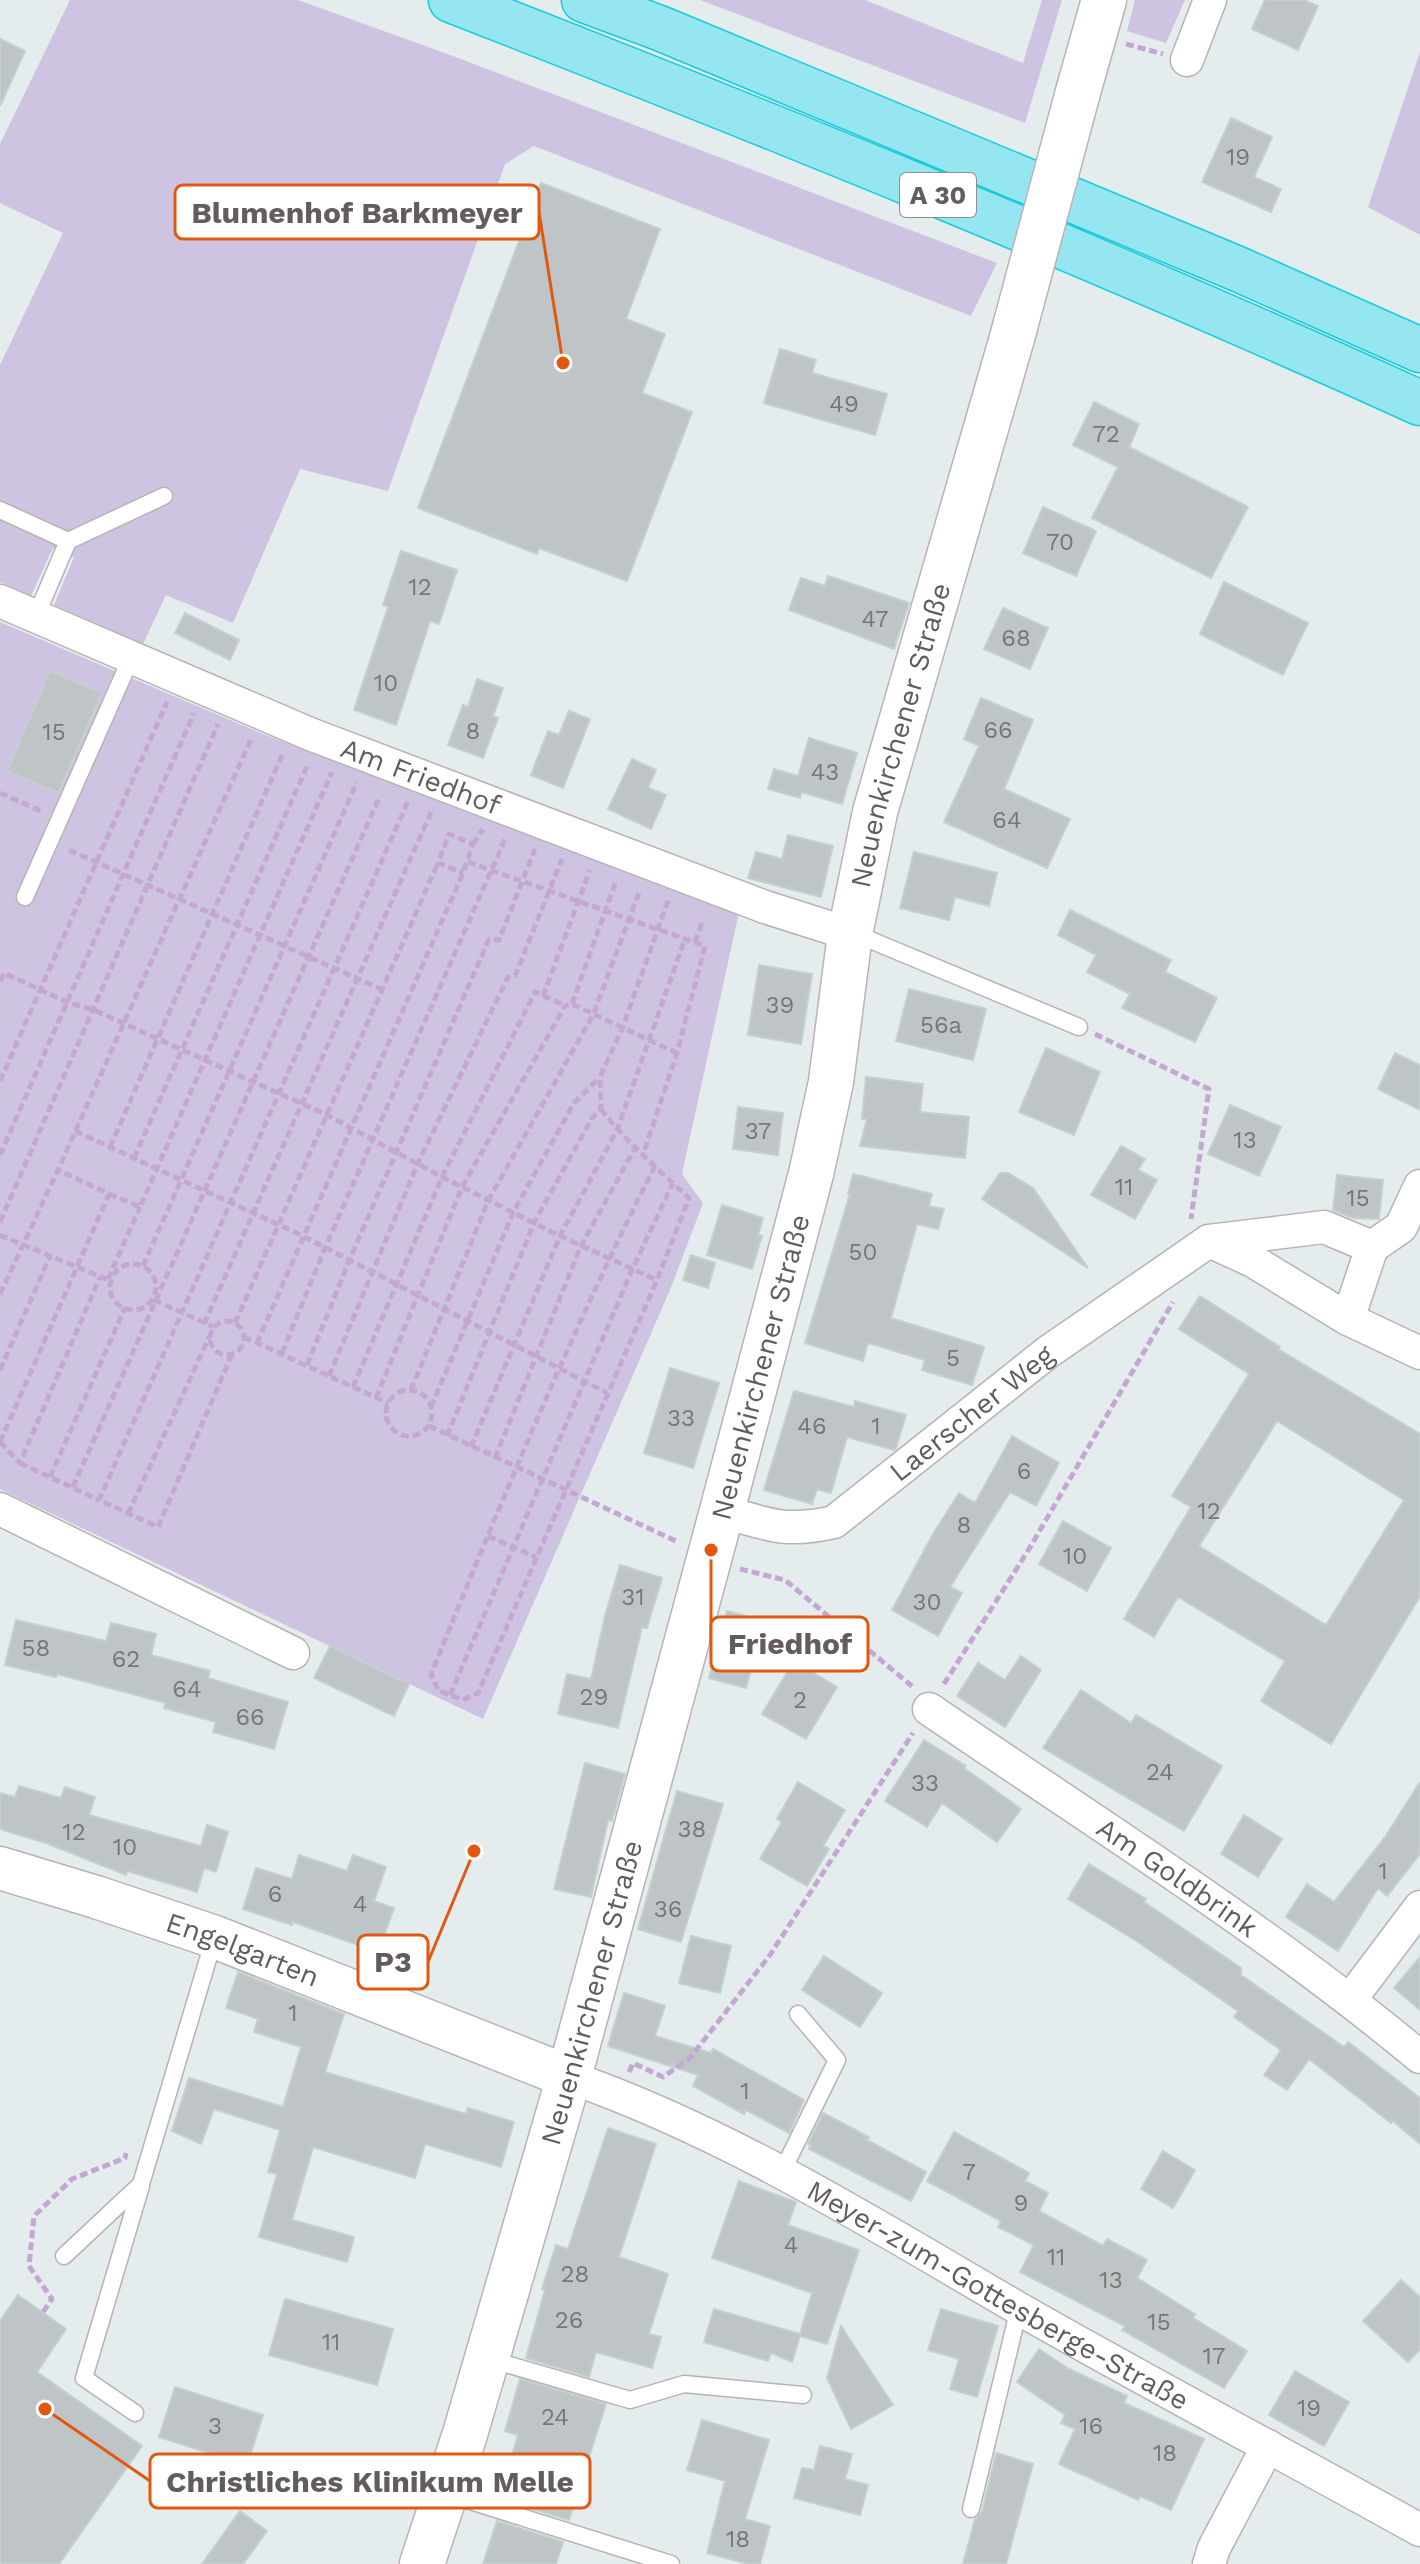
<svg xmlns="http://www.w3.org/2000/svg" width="1420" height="2564" font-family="'Work Sans',sans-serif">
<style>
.green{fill:#cfc3e2}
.building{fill:#bfc5c6;stroke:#c3d0d1;stroke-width:2;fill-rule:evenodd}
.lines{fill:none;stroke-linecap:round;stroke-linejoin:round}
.service-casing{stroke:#b8b2b2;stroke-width:19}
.minor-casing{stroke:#b8b2b2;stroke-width:35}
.tertiary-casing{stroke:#b8b2b2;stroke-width:45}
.secondary-casing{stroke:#bab3b4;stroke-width:47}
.motorway-casing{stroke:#16ccdb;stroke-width:47}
.path{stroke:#c4a8d3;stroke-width:5;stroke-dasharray:8 4;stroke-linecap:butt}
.service{stroke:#fff;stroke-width:16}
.minor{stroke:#fff;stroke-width:32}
.tertiary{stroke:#fff;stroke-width:42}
.secondary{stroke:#fff;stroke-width:44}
.motorway{stroke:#96e6f2;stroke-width:44}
.secondary-bridge-casing{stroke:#bab3b4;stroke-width:47;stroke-linecap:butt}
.secondary-bridge{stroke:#fff;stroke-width:44}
.labels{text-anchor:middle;stroke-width:6;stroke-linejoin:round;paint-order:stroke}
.number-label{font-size:24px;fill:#7a7677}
.shield{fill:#fff;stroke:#928d8e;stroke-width:2}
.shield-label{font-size:26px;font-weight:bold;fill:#635c5d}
.street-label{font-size:28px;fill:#635c5d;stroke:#fff}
.leader{fill:none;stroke:#e15910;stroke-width:3}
.callout-dot{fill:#e15910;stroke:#fff;stroke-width:3}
.callout{fill:#fff;stroke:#e15910;stroke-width:3}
.callout-label{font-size:30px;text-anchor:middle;font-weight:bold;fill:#635c5d}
</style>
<rect width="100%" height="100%" fill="#e4eced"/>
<path class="green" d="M70 0H298L461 59 997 263 971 316 534 146 505 164 388 491 300 469 233 623 166 595 143 644 54 605 74 557 53 548 31 596 0 582V365L63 233 0 203V144Z
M700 0H865L1023 63 1042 0H1062L1025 123Z
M1135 0H1185L1166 43 1127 31Z
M1420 52V235L1368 207Z
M0 622 263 734 739 912 682 1174 703 1203 670 1290 483 1719 0 1489Z"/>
<path class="building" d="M1265 0H1304L1318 6 1298 50 1252 29Z
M0 39 25 51 0 106Z
M1231 118 1272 137 1254 177 1281 189 1271 212 1202 182Z
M541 183 660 229 626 319 665 334 642 393 692 412 627 581 539 548 537 554 418 508Z
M780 349 816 360 812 373 887 394 875 435 764 403Z
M1094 402 1139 424 1129 447 1248 507 1211 578 1092 518 1118 467 1073 445Z
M1043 507 1096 531 1076 576 1023 553Z
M401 551 457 570 439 624 430 621 396 725 354 710 388 607 383 605Z
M828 576 909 603 894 649 789 610 801 578 825 586Z
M1224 582 1308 623 1283 675 1200 634Z
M1003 608 1048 628 1030 669 984 649Z
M185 613 239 640 230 660 175 633Z
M50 671 102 693 58 793 7 771Z
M477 679 503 688 493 716 498 718 483 758 448 745 463 705 468 707Z
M981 698 1033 720 1004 789 1070 819 1047 868 944 822 979 746 964 739Z
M569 711 590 719 563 788 531 775 548 731 559 735Z
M809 738 857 753 842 804 801 792 800 798 768 789 774 769 798 776Z
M632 759 656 770 648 788 666 795 651 829 608 809Z
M788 835 833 846 821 897 748 878 756 852 782 859Z
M914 852 997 873 989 906 955 897 949 920 900 908Z
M1070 910 1171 960 1165 972 1217 998 1195 1042 1122 1008 1130 994 1087 972 1096 955 1058 935Z
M759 965 812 974 801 1044 748 1035Z
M909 989 986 1009 973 1060 896 1041Z
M1046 1048 1100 1072 1074 1135 1019 1112Z
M1395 1053 1420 1065V1110L1378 1089Z
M866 1077 923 1084 920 1112 969 1117 965 1158 860 1146 867 1119H862Z
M1230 1105 1281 1127 1259 1176 1208 1154Z
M738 1107 783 1113 778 1155 733 1149Z
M1121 1146 1145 1159 1138 1170 1157 1180 1135 1219 1091 1195Z
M1000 1173H1008L1033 1188 1088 1268 982 1199Z
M853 1174 932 1194 929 1206 944 1209 938 1229 917 1224 891 1318 984 1347 972 1385 922 1370 925 1360 868 1343 863 1361 805 1343 850 1194H848Z
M1337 1175 1383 1180 1379 1219 1353 1218 1333 1210Z
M722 1205 763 1218 758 1235 762 1236 752 1269 707 1255Z
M691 1255 715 1263 708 1288 683 1280Z
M1200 1296 1280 1347 1278 1349 1420 1434V1596L1331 1744 1261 1701 1285 1661 1178 1597 1154 1637 1124 1619 1191 1507 1172 1496 1249 1374 1179 1329ZM1277 1421 1404 1500 1326 1625 1199 1546Z
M670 1368 719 1383 693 1468 644 1453Z
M794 1391 854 1407 855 1401 906 1415 896 1448 894 1450 847 1437 831 1493 817 1489 812 1504 764 1490Z
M1012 1436 1059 1463 1036 1506 1010 1492 950 1587 962 1593 938 1636 892 1610 933 1534 959 1493 975 1503Z
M1063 1521 1111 1548 1087 1591 1039 1564Z
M620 1565 662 1578 647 1628 642 1627 618 1728 558 1714 567 1674 591 1679 605 1616Z
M727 1611 764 1621 746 1688 709 1678Z
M16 1620 106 1641 111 1623 156 1634 151 1655 210 1671 208 1678 288 1702 274 1749 213 1732 216 1722 164 1708 166 1703 57 1674 56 1677 5 1665Z
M330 1646 409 1684 394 1716 314 1678Z
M1021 1656 1041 1670 1005 1727 957 1696 978 1663 1005 1680Z
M794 1661 837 1687 806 1739 762 1714Z
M1081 1690 1131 1723 1136 1715 1222 1766 1184 1831 1043 1748Z
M924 1740 966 1766 964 1768 1021 1809 997 1842 942 1803 927 1827 885 1801Z
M585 1763 625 1774 612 1821 608 1820 591 1897 554 1889Z
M798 1782 845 1810 823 1846 829 1849 807 1886 760 1859 782 1822 777 1819Z
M1420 1782V1854L1387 1896 1378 1888 1338 1951 1286 1917 1307 1884 1334 1902 1385 1837Z
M19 1786 61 1798 65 1787 95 1797 89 1815 201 1846 207 1825 228 1832 216 1872 204 1868 197 1892 127 1871 126 1875 46 1843 0 1829V1793L15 1797Z
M677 1791 723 1804 681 1942 638 1929Z
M1244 1815 1282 1839 1258 1877 1221 1854Z
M299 1855 347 1871 353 1855 386 1867 374 1901 394 1908 378 1952 293 1922 292 1925 243 1909 256 1868 292 1879Z
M1089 1864 1146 1899 1144 1902 1241 1968V1975L1344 2047 1348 2042 1420 2098V2144L1393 2121 1391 2123 1309 2059 1287 2090 1264 2075 1281 2050 1234 2017 1238 2011 1138 1942 1068 1899Z
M691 1936 731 1946 720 1993 679 1983Z
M824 1956 882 1993 860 2027 802 1990Z
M1420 1957V2010L1394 1988Z
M238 1972 344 2014 325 2072 466 2114 468 2108 514 2122 501 2167 425 2144 415 2178 313 2147 292 2220 354 2237 347 2262 259 2237 277 2174 268 2172 280 2130 214 2109 201 2144 172 2131 189 2078 283 2107 301 2047 254 2032 258 2019 226 2008Z
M624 1993 665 2006 655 2036 711 2053 713 2049 804 2100 789 2133 746 2110 744 2114 693 2086 698 2075 608 2046Z
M823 2113 869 2137 867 2140 926 2172 911 2201 809 2149 811 2145 808 2144Z
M608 2128 656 2144 619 2257 668 2274 649 2334 661 2337 652 2368 596 2352 589 2377 526 2358 545 2290 542 2289 556 2245 568 2249Z
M954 2132 1029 2173 1025 2181 1048 2193 1039 2211 1103 2246 1107 2239 1147 2260 1137 2278 1195 2314 1193 2318 1247 2351 1224 2388 1122 2330 1125 2326 1020 2272 1034 2245 998 2227 1001 2221 927 2181Z
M1163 2151 1195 2170 1173 2208 1141 2189Z
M739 2181 796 2202 788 2225 859 2250 827 2344 800 2336 792 2362 771 2353 768 2361 704 2342 714 2309 800 2334 812 2293 712 2258Z
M1401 2280 1420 2297V2349L1408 2362 1363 2321Z
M18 2295 66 2329 37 2372 142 2446 59 2564H0V2321Z
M285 2299 393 2329 377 2385 269 2355Z
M941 2309 998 2326 977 2397 950 2389 959 2359 928 2350Z
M841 2326 893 2405 851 2429 827 2378Z
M1039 2349 1069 2369 1127 2396 1124 2403 1204 2439 1171 2510 1140 2496 1138 2500 1059 2464 1075 2429 1061 2423 1065 2415 1017 2382Z
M1295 2371 1349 2402 1324 2446 1269 2415Z
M520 2379 606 2404 569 2520 504 2500 505 2497 500 2495 518 2435 505 2431Z
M175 2387 263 2415 247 2465 159 2437Z
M702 2420 769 2440 745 2519 770 2526 760 2564H748L707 2553 725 2481 687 2470Z
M820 2446 852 2454 845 2479 868 2485 860 2515 794 2498 802 2468 814 2470Z
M996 2453 1033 2464 1006 2564H963L975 2519 982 2512Z
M240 2511 267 2531 243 2564H202Z
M497 2521 563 2542 556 2564H483Z"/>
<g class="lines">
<g class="service-casing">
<path id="service" d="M0 510 68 541 36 616
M68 541 164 496
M25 897 131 658
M850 934 868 939 1079 1027
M781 2174 837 2060 798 2014
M64 2256 141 2184 214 1939
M489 2359 630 2400 684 2384 803 2395
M135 2413 84 2378 141 2186
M448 2494 671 2564
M971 2509 1019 2308"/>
</g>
<g class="minor-casing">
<g id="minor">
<path d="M1187 60 1210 0"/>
<path id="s1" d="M0 601 310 734 765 907 850 934"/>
<path d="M1209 1241 1253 1261 1348 1319 1420 1353"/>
<path d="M1348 1319 1372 1247"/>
<path d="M0 1509 293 1653"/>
<path id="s2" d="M722 1511C767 1525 787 1533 834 1522L1048 1352 1209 1241 1324 1227 1372 1247 1401 1227 1420 1186"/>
<path id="s3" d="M929 1709C1094 1822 1266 1929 1420 2057"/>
<path d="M1350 2000 1420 1907"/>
<path id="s4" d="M569 2077C727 2132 872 2223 1016 2307 1149 2383 1285 2455 1420 2530"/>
<path d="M1209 2564 1214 2548 1268 2446"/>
</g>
</g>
<g class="tertiary-casing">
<g id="tertiary">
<path id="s5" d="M0 1868 96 1897 215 1937 569 2077"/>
</g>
</g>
<g class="secondary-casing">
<g id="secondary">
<path d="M1078 92 1104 0"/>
<path id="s6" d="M422 2564 465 2434 569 2077 722 1511 811 1174 831 1082 850 934 875 812 1012 338"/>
</g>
</g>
<g class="motorway-casing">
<path id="motorway" d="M451 0C777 127 1101 258 1420 403
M584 0 662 29 1238 269 1420 350"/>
</g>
<path class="path" d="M1126 44 1163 54
M0 793 41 811
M473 844 483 829
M69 850 381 989
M468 862 705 946 677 1053 643 1155
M695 942 703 920
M0 981 4 973 67 1002 94 1010 327 1115 442 1177 560 1236 657 1280
M543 996 590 870
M572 1004 616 881
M1095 1034 1209 1089 1191 1219
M0 1081 167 702
M601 1109C626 1142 658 1169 689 1198L657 1280 478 1693 463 1700 438 1690 431 1674C501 1503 571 1331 655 1166
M75 1131 303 1236 607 1393
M110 1147 283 753
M0 1155 194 713
M134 1158 308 764
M109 1194 140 1207 332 772
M0 1222 218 724
M0 1235 111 1281
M110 1287a23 23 0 1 1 46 0a23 23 0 1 1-46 0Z
M143 1266 357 782
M108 1279 140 1207
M0 1294 58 1170 252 737
M154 1300 214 1327
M210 1338a17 17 0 1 1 34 0a17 17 0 1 1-34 0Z
M235 1323 438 863
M204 1324 433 808
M244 1337 388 1403
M257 1343 463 873 473 844 449 834 438 863 463 873
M282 1353 325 1248 506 837
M232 1354 158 1527 99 1500 409 799
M307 1365 349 1261 489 939 499 940 535 849
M0 1370 50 1256
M329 1376 418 1163 508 977 515 976 562 859
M353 1387 442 1177 535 992 564 1005
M386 1413a23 23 0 1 1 46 0a23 23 0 1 1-46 0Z
M411 1390 489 1199 593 1015 640 890
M376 1398 462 1187 565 1006 572 1004 677 1053
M431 1407 514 1211 574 1103 599 1078
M429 1426 678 1542
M447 1436 534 1223 592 1118 601 1109 600 1077 622 1029 669 898
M0 1442 109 1194 58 1170
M0 1442 20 1463 100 1277
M471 1447 560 1236 617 1130 685 939
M495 1458 581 1246 635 1148
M20 1463 99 1500
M50 1477 125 1308
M73 1487 380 796
M128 1514 211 1333
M488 1536 536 1557
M740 1569 785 1580 913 1687
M944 1684 1029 1549 1173 1302
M450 1695 632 1270 673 1183
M629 2072 633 2063 663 2077 690 2058 770 1955 913 1733
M43 2312 52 2299 29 2266 34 2216 72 2179 125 2158 126 2153"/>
<use href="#service" class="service"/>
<use href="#minor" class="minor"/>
<use href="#tertiary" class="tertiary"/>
<use href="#secondary" class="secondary"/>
<use href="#motorway" class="motorway"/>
<g class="secondary-bridge-casing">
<path id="secondary-bridge" d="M1012 338 1078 92"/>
</g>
<use href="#secondary-bridge" class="secondary-bridge"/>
</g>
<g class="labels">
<g class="number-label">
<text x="1238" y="165">19</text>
<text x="844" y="412">49</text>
<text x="1106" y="442">72</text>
<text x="1060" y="550">70</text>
<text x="420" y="595">12</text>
<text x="875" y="627">47</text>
<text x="1016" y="646">68</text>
<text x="386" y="691">10</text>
<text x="998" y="738">66</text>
<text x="473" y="739">8</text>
<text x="54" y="740">15</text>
<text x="825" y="780">43</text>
<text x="1007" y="828">64</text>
<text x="780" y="1013">39</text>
<text x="941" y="1033">56a</text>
<text x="758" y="1139">37</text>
<text x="1245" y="1148">13</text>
<text x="1124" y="1195">11</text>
<text x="1358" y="1206">15</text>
<text x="863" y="1260">50</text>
<text x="953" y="1366">5</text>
<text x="681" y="1426">33</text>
<text x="812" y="1434">46</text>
<text x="876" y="1434">1</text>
<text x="1024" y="1479">6</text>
<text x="1209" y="1519">12</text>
<text x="964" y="1533">8</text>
<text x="1075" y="1564">10</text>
<text x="633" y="1605">31</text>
<text x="927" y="1610">30</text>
<text x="36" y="1656">58</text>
<text x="126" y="1667">62</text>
<text x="187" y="1697">64</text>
<text x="594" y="1705">29</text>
<text x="800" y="1708">2</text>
<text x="250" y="1725">66</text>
<text x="1160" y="1780">24</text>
<text x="925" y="1791">33</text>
<text x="692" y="1837">38</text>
<text x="74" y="1840">12</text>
<text x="125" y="1855">10</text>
<text x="1383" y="1879">1</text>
<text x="275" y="1902">6</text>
<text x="360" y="1912">4</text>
<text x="668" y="1917">36</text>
<text x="293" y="2021">1</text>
<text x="745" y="2099">1</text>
<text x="969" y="2180">7</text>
<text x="1021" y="2211">9</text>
<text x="791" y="2253">4</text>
<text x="1056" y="2265">11</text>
<text x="575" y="2282">28</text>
<text x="1111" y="2288">13</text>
<text x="569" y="2328">26</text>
<text x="1159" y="2330">15</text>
<text x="331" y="2350">11</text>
<text x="1214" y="2364">17</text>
<text x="1309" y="2416">19</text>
<text x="555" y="2425">24</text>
<text x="215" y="2434">3</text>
<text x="1091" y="2434">16</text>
<text x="1165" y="2461">18</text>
<text x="738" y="2547">18</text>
</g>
<rect class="shield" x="900" y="173" width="76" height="44" rx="6"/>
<g class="shield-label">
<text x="938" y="204">A 30</text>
</g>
<g class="street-label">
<text dy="10" stroke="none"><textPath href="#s6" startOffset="1892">Neuenkirchener Straße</textPath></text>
<text dy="10" stroke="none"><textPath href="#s1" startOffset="456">Am Friedhof</textPath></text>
<text dy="10" stroke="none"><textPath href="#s6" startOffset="1244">Neuenkirchener Straße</textPath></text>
<text dy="10" stroke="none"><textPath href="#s2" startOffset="290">Laerscher Weg</textPath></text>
<text dy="10" stroke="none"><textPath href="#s3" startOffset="300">Am Goldbrink</textPath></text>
<text dy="10" stroke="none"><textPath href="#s5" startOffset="256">Engelgarten</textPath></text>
<text dy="10" stroke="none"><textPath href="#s6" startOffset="596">Neuenkirchener Straße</textPath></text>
<text dy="10" stroke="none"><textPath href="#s4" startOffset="482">Meyer-zum-Gottesberge-Straße</textPath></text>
</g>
</g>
<path class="leader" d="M563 363L539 212M711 1550L711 1644M474 1851L428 1962M45 2409L150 2481"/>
<g class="callout-dot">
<circle cx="563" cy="363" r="8"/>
<circle cx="711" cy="1550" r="8"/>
<circle cx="474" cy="1851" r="8"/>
<circle cx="45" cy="2409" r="8"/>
</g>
<g class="callout">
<rect x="175" y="185" width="364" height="54" rx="8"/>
<rect x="711" y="1617" width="157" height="54" rx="8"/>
<rect x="358" y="1935" width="70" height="54" rx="8"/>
<rect x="150" y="2454" width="440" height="54" rx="8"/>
</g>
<g class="callout-label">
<text x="357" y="223">Blumenhof Barkmeyer</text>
<text x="790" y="1654">Friedhof</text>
<text x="393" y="1972">P3</text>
<text x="370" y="2492">Christliches Klinikum Melle</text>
</g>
</svg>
